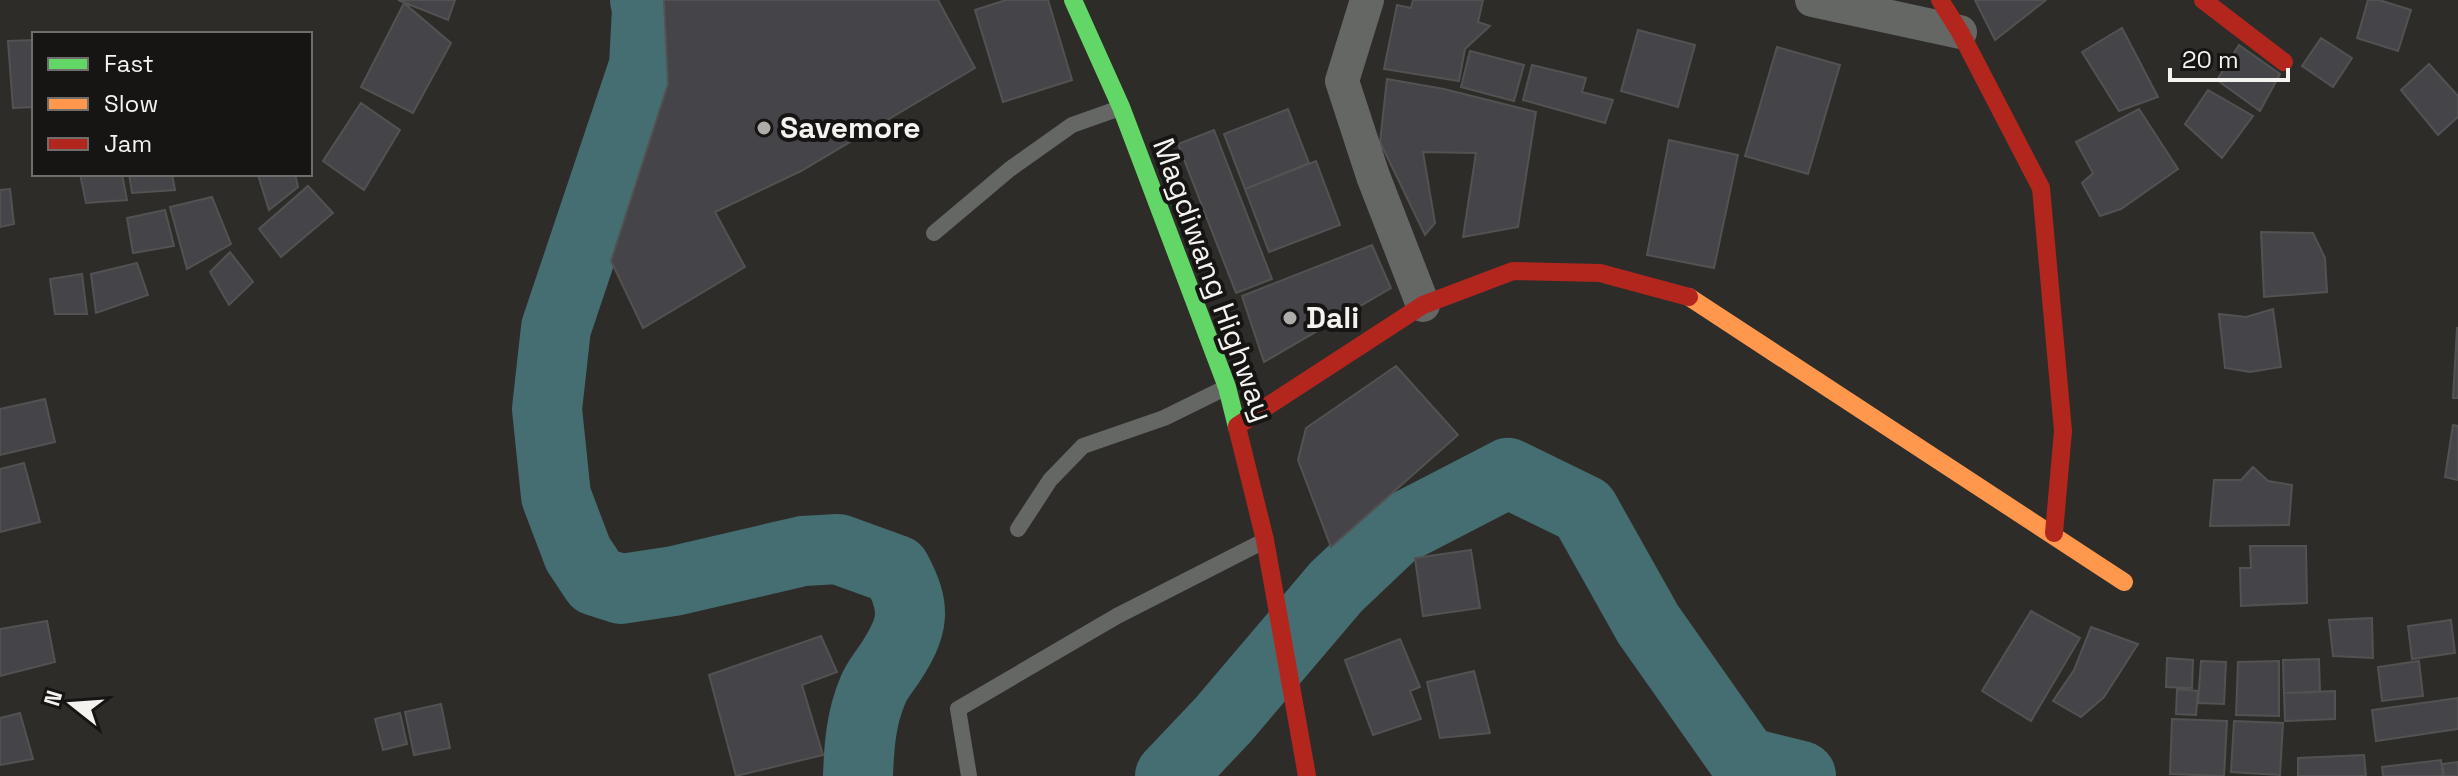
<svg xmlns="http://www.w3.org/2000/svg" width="2458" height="776" font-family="'Space Grotesk',sans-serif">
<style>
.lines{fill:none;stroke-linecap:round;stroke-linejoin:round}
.river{stroke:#446e71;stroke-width:70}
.building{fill:#454449;stroke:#535252;stroke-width:2}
.lane{stroke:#656765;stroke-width:16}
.street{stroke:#656765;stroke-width:34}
.fast{stroke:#63d668;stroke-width:18}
.slow{stroke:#ff974d;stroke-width:18}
.jam{stroke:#b3261e;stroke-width:18}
.poi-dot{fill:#aeadaa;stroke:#161513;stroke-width:3}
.labels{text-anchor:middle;stroke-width:8;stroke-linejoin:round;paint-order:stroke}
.poi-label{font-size:30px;font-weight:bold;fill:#f4f3ef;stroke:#161513;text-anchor:start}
.street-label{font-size:30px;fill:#f4f3ef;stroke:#161513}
</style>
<rect width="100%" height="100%" fill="#2d2c29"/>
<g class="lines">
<path class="river" d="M645 0 647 9 644 66 556 328 547 409 556 496 578 554 596 581 621 589 674 581 803 551 838 549 896 570C917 609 914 626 890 663 884 672 877 680 873 690 861 718 859 746 858 776
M1170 776 1223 720 1336 587 1394 532 1508 473 1584 510 1648 624 1745 762 1801 776"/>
</g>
<path class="building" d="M398 0H455L448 20Z
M664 0H938L975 68 801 171 715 212 745 267 643 328 611 261 668 84Z
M1006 0H1048L1072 80 1003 102 975 10Z
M1413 0H1483L1478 22 1490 26 1465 49 1459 81 1384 69 1397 5 1411 8Z
M1975 0H2046L1995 40Z
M2368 0H2379L2411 10 2398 51 2357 38Z
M404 3 451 43 413 113 361 87Z
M2122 28 2158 97 2119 111 2082 52Z
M1638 30 1695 45 1678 107 1621 91Z
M2321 38 2352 58 2333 87 2302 66Z
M34 40V107L13 108 8 41Z
M2239 45 2280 74 2260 111 2217 80Z
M1777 47 1840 65 1808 174 1745 156Z
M1470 51 1524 65 1514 101 1461 87Z
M2429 64 2458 96V117L2438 135 2401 90Z
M1532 65 1586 78 1582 92 1613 100 1605 123 1523 100Z
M1387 79 1444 89 1536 112 1518 227 1463 237 1476 153 1423 152 1435 223 1425 235 1380 142Z
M2208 90 2253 116 2222 158 2185 124Z
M361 103 400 130 364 190 323 161Z
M1288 109 1309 163 1245 189 1224 134Z
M2139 109 2178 169 2121 209 2100 216 2082 183 2093 173 2076 142Z
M1214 130 1272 279 1236 293 1178 144Z
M1669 140 1738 155 1714 268 1647 255Z
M1316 161 1340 225 1269 252 1245 189Z
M80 174H122L127 200 86 203Z
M129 174H172L175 190 132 193Z
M261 174H295L298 187 269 210 258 175Z
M308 186 333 213 281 257 259 229Z
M10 189 14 224 0 227V190Z
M212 197 231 244 187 269 170 207Z
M165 210 174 246 133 253 127 218Z
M2261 232 2313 233 2325 258 2327 292 2264 297Z
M1372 245 1391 288 1264 362 1242 296Z
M230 252 253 282 229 305 210 272Z
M137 263 148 295 96 313 91 274Z
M82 274 87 314H55L50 279Z
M2273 309 2281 367 2250 372 2225 368 2219 314 2246 317Z
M2457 328H2458V398H2453Z
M1396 366 1458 435 1331 547 1298 460 1306 428Z
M45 399 55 442 0 455V409Z
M2453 425 2458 426V480L2445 477Z
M24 463 40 522 0 532V469Z
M2253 467 2268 481 2292 485 2289 525 2210 526 2214 480H2241Z
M2250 546H2306L2307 603 2241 606 2240 568H2251Z
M1471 550 1480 608 1423 616 1415 558Z
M2031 611 2080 638 2031 721 1982 691Z
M2372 618 2373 658 2333 656 2329 620Z
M2451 620 2455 653 2412 659 2408 626Z
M47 621 55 662 0 676V629Z
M2091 627 2138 644 2104 697 2081 717 2053 701 2074 670Z
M821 636 837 672 802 685 823 755 736 776 709 675Z
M1400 639 1420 687 1410 691 1421 719 1373 735 1345 660Z
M2167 658 2193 660 2192 688 2166 687Z
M2319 659 2320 692 2284 693 2283 660Z
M2201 661 2226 662 2224 704 2198 703Z
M2279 661V716L2236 715 2238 662Z
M2419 661 2423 696 2382 701 2378 667Z
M1474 671 1490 733 1440 738 1427 682Z
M2177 689 2198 691 2196 715 2176 714Z
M2335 691V719L2285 721 2284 693Z
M2458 698V729L2376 741 2372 710Z
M441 704 450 748 414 755 405 712Z
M20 713 33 759 0 765V718Z
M400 713 407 744 383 750 375 719Z
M2172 719 2227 721 2224 776 2170 774Z
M2234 721 2283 723 2280 775 2231 772Z
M2364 755 2366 776H2298V758Z
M2441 760 2443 776H2383L2382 767Z
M2458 762V776H2444L2442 764Z"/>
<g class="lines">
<path class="lane" d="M934 233 1010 169 1072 125 1120 108
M1018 529 1050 480 1083 446 1164 418 1225 388
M969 776 958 709 1117 616 1262 542"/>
<path class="street" d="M1367 0 1342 81 1373 176 1423 305
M1812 0 1960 32"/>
<path class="fast" d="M1073 0 1121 107 1227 387 1237 427"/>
<path class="slow" d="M1689 297 2124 582"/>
<path class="jam" d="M1940 0 1960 32 2041 188 2063 431 2054 533
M2203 0 2284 62
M1237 426 1423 305 1513 271 1600 273 1689 297
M1237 427 1265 540 1307 776"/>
</g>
<g class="poi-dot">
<circle cx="764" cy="128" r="8"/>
<circle cx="1290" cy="318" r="8"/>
</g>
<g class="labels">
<g class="poi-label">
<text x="780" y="138">Savemore</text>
<text x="1306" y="328">Dali</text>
</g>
<g class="street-label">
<text transform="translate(1213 280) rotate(70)" y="10">Magdiwang Highway</text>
</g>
</g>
<rect x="32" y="32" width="280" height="144" fill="#161513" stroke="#6f6e6b" stroke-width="2"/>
<rect x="48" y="58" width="40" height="12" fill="#63d668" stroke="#6f6e6b" stroke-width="2"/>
<text x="104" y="72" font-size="24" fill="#f4f3ef">Fast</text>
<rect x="48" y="98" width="40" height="12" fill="#ff974d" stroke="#6f6e6b" stroke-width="2"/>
<text x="104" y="112" font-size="24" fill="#f4f3ef">Slow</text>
<rect x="48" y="138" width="40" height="12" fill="#b3261e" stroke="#6f6e6b" stroke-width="2"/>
<text x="104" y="152" font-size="24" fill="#f4f3ef">Jam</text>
<g transform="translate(72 704) rotate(287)" stroke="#161513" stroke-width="6" paint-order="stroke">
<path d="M0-6L14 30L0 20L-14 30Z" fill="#f4f3ef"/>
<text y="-12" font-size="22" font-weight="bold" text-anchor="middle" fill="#f4f3ef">N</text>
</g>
<path d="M2170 68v12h118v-12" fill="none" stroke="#f4f3ef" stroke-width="4"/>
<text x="2182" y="68" font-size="24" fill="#f4f3ef" stroke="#161513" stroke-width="6" paint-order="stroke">20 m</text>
</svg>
